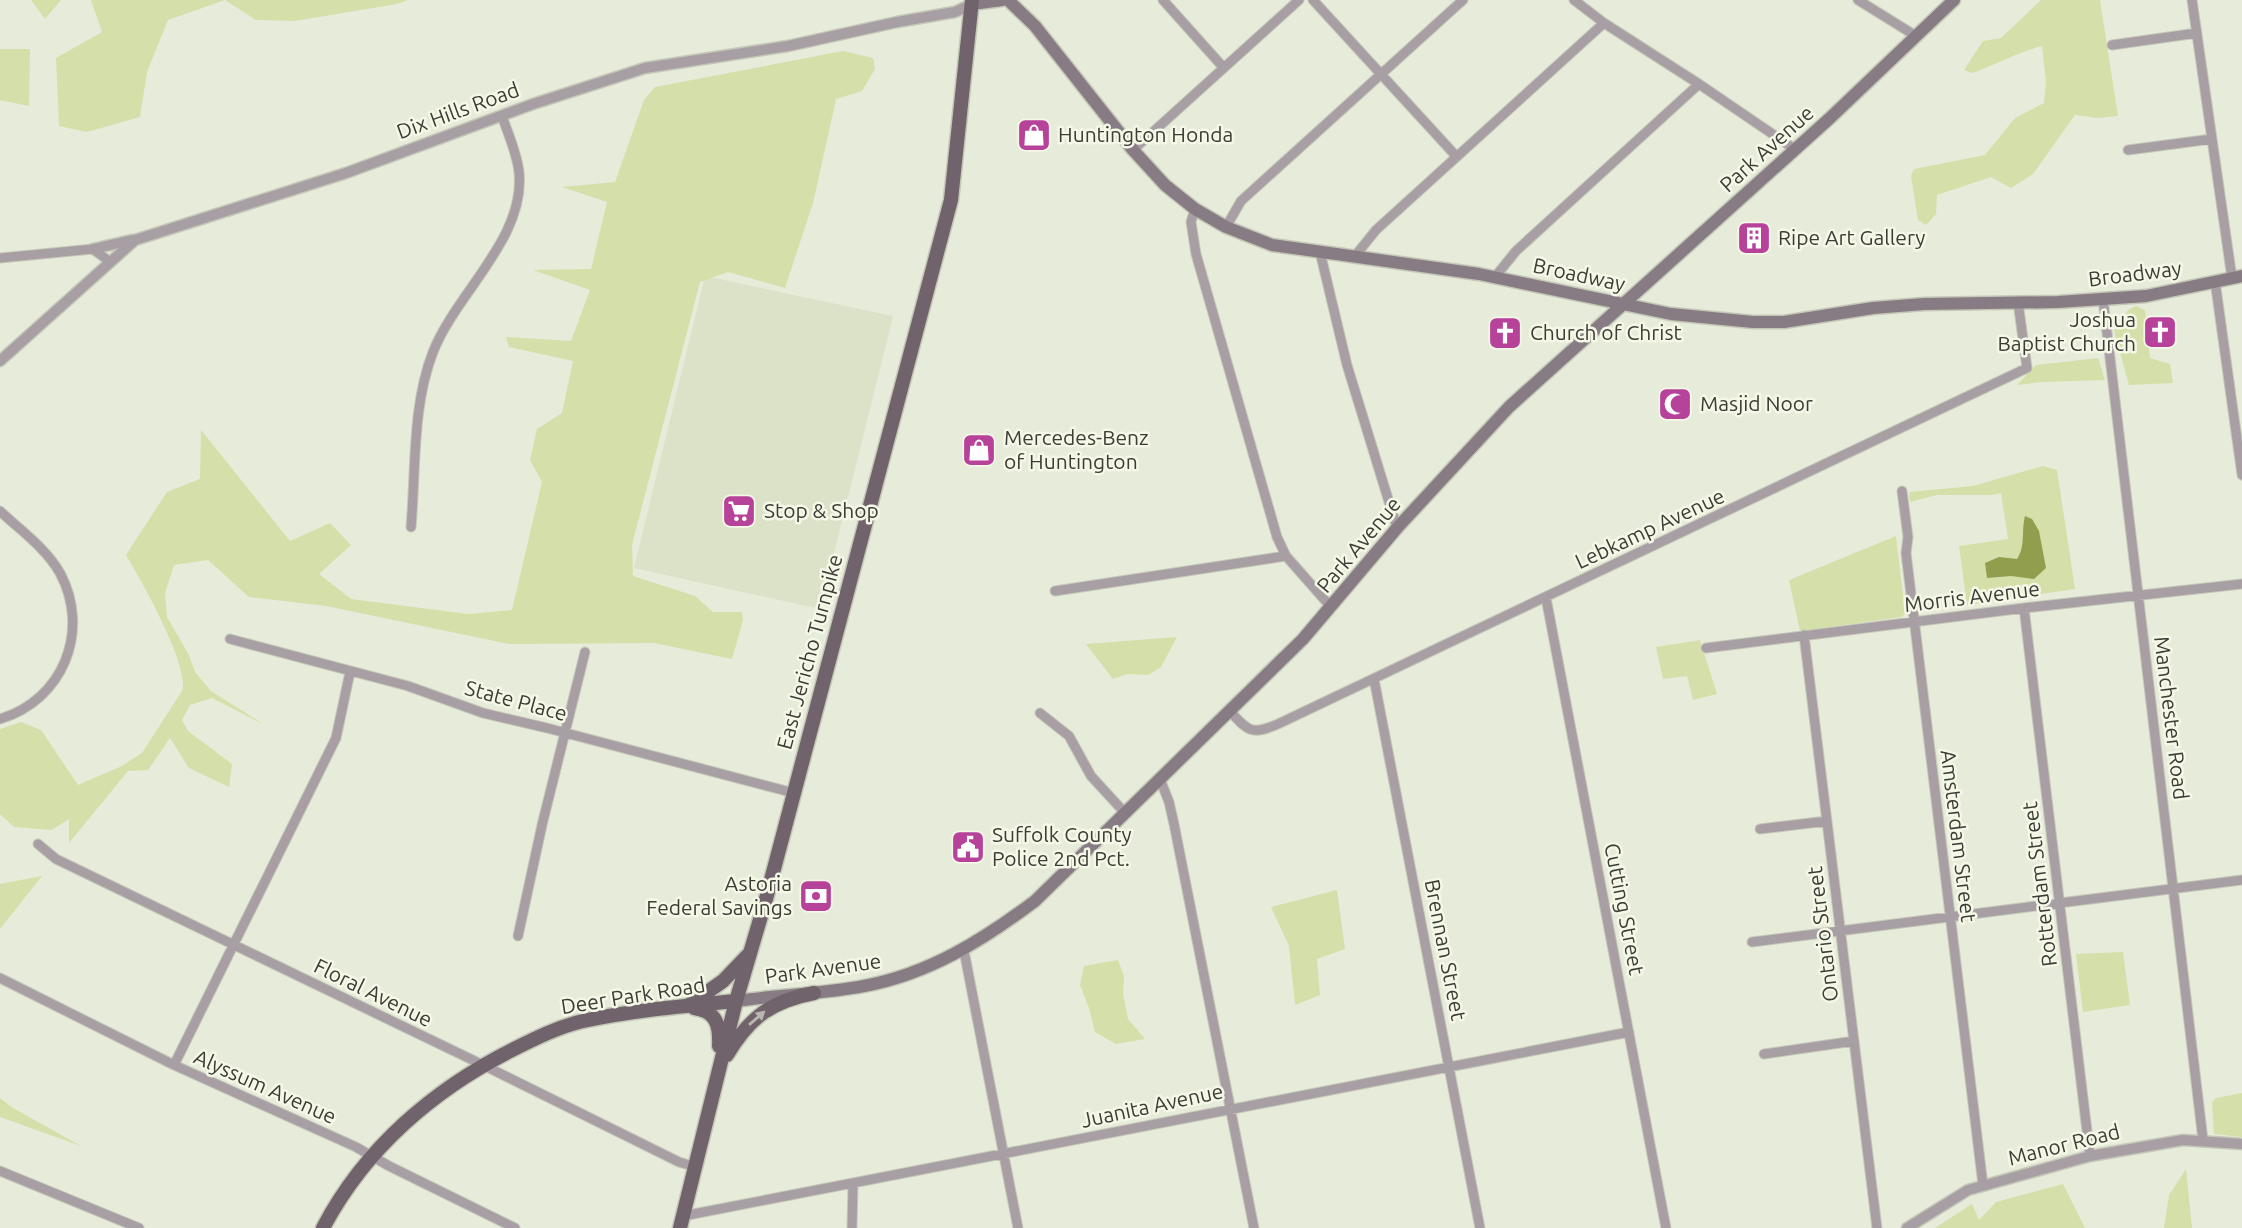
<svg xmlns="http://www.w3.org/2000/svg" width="2242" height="1228" font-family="Ubuntu,sans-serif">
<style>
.built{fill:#dce2c8}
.green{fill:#d5dfaa}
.water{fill:#919e4d}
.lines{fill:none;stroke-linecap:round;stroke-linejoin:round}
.minor-casing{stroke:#c5c8b8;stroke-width:11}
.tertiary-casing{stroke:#c5c8b8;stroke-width:13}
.secondary-casing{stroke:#c5c8b8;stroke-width:15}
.primary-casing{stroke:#c5c8b8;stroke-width:17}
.minor{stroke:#a79fa4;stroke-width:9}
.tertiary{stroke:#a79fa4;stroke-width:10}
.secondary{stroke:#877c83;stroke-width:12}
.primary{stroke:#70636b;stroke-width:14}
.oneway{fill:#b9b5af}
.labels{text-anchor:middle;stroke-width:5;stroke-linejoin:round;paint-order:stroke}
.street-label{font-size:21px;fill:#3c3d36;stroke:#f5f8e7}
.poi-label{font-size:21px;fill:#3c3d36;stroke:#f5f8e7;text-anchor:start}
</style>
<rect width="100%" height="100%" fill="#e7ebd9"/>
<path class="built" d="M705 276 893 316 820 609 634 568Z"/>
<path class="green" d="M31 0H61L45 19Z
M91 0H408L397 4 295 21 256 20 225 0 168 20 147 72 140 117 87 132 59 126 56 58 102 32Z
M2041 0H2100L2118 116 2098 118 2075 115 2033 174 2011 188 1991 177 1937 195 1936 214 1926 225 1918 220 1911 176 1914 169 1985 155 2015 118 2044 103 2046 83 2042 46C2018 52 1996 65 1972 73L1964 70 1983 41 2001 38Z
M0 49H30L29 106 0 100Z
M843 51 873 58 875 69 862 91 836 99 813 203 785 288 728 272 700 282 632 545 633 576 695 596 713 612H742L743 620 732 659 654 643 509 644 326 606 249 597 208 560 174 565 165 593 167 617 189 655 195 672 211 691 263 724 212 698 190 705 182 720 188 731 232 764 229 787 189 768 170 738 148 770 128 771 69 843V819L52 830 14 827 0 814V729L21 722 41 730 78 785 120 767 142 753 182 691C191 668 140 578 126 555L167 492 200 479 201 430 290 541 330 523 351 545 319 574 351 599 468 614 512 610 542 482 530 460 537 429 562 413 573 361 509 347 506 337 571 341 590 290 533 270 591 269 607 202 562 187 615 182 644 100 655 87Z
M2136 306 2145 310 2150 358 2170 364 2173 383 2129 385 2114 331 2128 310Z
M2098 358 2105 380 2043 382 2017 385 2036 365Z
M2043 466 2057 470 2075 589 1967 605 1959 546 2008 539 2001 493 1992 495H1937L1910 502 1909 492 1973 486Z
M1896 536 1905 613 1902 617 1800 631 1789 580Z
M1177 637 1161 667 1148 675 1128 674 1113 679 1086 644Z
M1700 640 1717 694 1693 700 1687 676 1663 679 1656 647Z
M42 876 0 929V884Z
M1337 890 1345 949 1317 959 1320 995 1295 1005 1289 946 1271 907Z
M2123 952 2130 1005 2083 1012 2076 954Z
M1118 960 1124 976 1123 993 1128 1019 1145 1039 1116 1044 1095 1032 1089 1008 1080 985 1084 966Z
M2242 1093V1137L2214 1134 2212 1102 2216 1098Z
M0 1098 13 1108 81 1146 0 1117Z
M2186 1169 2192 1228H2164L2169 1195Z
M2063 1184 2085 1228H1935L1972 1204 1979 1220 1996 1202Z"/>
<path class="water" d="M2025 516 2032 519 2039 531 2046 568 2034 579 2011 576 1987 578 1985 563 1999 557 2017 559C2026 546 2021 531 2025 516Z"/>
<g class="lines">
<g class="minor-casing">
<path id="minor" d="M1163 0 1223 67
M1313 0 1456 156
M1574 0 1604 23 1699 84 1796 150
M1858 0 1916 36
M2192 0 2232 278
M2112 45 2197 33
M1133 150 1299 0
M2128 150 2212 139
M1195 209 1191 222 1196 254 1277 537 1286 556 1331 607
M1226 227 1241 201 1463 0
M1320 252 1347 365 1397 528
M1355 256 1376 230 1604 23
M0 258 93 249 110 262
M1495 277 1516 251 1699 84
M2215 281 2242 475
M2103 299 2203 1140
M1902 491 1908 537 1906 553 1983 1185
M0 511C20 530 46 548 60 573 91 631 63 700 0 719
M411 527C416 469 412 406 433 352 456 293 526 238 519 172 517 153 508 134 502 116
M1055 591 1286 556
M1546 598 1666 1228
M2024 608 2090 1156
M1804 635 1877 1228
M230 639 408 686 483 713 547 728 794 793
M1706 648 2024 608 2242 584
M1374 679 1480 1228
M1230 711C1248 732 1253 735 1278 724L2027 368 2018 302
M1040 713 1069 736 1091 776 1125 813
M1160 779 1169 802 1174 824 1254 1228
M1760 829 1827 821
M38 844 56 859 483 1065 679 1162 696 1167
M518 936 542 825 585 652
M1752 942 2242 880
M964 951 1018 1228
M0 978 174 1065 356 1147 389 1166 515 1228
M1764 1054 1854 1041
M174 1065 336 738 350 672
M0 1171 139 1228
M683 1216 1629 1032
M852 1228 853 1184"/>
</g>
<g class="tertiary-casing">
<path id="tertiary" d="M93 249 132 240
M0 361 135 240 346 173 533 104 645 68 788 46 897 22 955 12 972 4
M1907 1228 1968 1190 2090 1156 2183 1140 2242 1144"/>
</g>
<g class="secondary-casing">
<path id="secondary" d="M1008 0 1035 26 1133 150 1165 185 1195 209 1226 227 1272 245 1479 274 1671 314 1753 322H1784L1873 308 1924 304 2058 302 2146 296 2242 276
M972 4 1002 0
M736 1001C778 995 822 994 864 986 929 974 983 940 1035 901L1303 639 1397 528 1509 407 1830 118 1954 0"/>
</g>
<g class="primary-casing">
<path id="primary" d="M689 1005 723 981 748 955
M694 1008C717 1011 720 1026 719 1046
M727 1055C749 1018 771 1001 814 993
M323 1228C365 1148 434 1089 514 1049 536 1038 558 1027 583 1021 633 1010 685 1006 736 1001
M680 1228 736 1001 766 899 951 200 972 0"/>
</g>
<use href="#minor" class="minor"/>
<use href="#tertiary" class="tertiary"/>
<use href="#secondary" class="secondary"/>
<use href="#primary" class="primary"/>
</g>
<defs><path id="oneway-solid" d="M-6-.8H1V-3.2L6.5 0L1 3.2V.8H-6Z" transform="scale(1.75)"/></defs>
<use class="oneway" href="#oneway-solid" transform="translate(757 1018) rotate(-41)"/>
<defs>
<g id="shop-square" transform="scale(1.75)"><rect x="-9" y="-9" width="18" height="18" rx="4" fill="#b74299" stroke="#f5f8e7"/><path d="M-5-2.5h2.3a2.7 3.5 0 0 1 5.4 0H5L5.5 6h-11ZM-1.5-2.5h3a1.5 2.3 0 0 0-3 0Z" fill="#fff"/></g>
<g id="building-square" transform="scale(1.75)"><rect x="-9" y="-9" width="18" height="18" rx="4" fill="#b74299" stroke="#f5f8e7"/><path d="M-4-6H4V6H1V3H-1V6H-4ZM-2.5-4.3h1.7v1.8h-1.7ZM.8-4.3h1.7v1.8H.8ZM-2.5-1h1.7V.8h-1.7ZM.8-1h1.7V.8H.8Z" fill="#fff"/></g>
<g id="church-square" transform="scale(1.75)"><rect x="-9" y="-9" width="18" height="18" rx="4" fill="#b74299" stroke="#f5f8e7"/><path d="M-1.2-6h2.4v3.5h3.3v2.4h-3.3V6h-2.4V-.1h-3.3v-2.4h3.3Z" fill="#fff"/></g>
<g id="mosque-square" transform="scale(1.75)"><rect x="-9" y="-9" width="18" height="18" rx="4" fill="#b74299" stroke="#f5f8e7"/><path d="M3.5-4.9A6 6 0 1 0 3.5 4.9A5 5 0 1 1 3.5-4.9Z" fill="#fff"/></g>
<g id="supermarket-square" transform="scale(1.75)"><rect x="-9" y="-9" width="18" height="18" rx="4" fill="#b74299" stroke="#f5f8e7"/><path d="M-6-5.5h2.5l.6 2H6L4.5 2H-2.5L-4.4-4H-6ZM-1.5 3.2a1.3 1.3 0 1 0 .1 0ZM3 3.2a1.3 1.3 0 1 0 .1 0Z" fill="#fff"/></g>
<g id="civic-square" transform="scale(1.75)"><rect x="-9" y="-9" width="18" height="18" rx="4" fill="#b74299" stroke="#f5f8e7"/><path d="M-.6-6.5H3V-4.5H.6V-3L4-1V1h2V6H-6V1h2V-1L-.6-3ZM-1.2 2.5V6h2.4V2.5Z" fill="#fff"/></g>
<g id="bank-square" transform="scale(1.75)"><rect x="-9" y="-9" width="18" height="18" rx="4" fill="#b74299" stroke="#f5f8e7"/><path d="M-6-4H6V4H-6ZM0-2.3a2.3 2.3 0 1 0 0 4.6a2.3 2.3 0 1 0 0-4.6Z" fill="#fff"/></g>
</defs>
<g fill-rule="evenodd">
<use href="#shop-square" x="1034" y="135"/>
<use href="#building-square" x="1754" y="238"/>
<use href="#church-square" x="2160" y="332"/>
<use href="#church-square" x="1505" y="333"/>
<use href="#mosque-square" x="1675" y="404"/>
<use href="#shop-square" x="979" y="450"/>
<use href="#supermarket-square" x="739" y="511"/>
<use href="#civic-square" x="968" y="847"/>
<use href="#bank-square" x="816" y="896"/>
</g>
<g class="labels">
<g class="street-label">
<text transform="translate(458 111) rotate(-20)" y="7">Dix Hills Road</text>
<text transform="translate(1767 149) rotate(-42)" y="7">Park Avenue</text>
<text transform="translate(2135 274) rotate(-7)" y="7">Broadway</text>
<text transform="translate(1579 275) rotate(12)" y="7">Broadway</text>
<text transform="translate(1650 529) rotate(-25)" y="7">Lebkamp Avenue</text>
<text transform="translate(1359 545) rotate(-50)" y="7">Park Avenue</text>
<text transform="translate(1972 597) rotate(-7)" y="7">Morris Avenue</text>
<text transform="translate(810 652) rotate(-75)" y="7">East Jericho Turnpike</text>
<text transform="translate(516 701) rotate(15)" y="7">State Place</text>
<text transform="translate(2171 718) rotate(83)" y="7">Manchester Road</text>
<text transform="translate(1958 836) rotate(83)" y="7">Amsterdam Street</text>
<text transform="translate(2040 884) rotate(-97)" y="7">Rotterdam Street</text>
<text transform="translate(1624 909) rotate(79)" y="7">Cutting Street</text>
<text transform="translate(1823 934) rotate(-97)" y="7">Ontario Street</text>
<text transform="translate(1445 950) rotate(79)" y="7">Brennan Street</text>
<text transform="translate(823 969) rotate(-8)" y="7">Park Avenue</text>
<text transform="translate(373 993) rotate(26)" y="7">Floral Avenue</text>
<text transform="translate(633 996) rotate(-9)" y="7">Deer Park Road</text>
<text transform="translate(265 1087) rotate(24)" y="7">Alyssum Avenue</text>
<text transform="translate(1152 1106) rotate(-12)" y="7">Juanita Avenue</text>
<text transform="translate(2064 1145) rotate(-14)" y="7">Manor Road</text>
</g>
<g class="poi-label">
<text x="1058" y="142">Huntington Honda</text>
<text x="1778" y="245">Ripe Art Gallery</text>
<text x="2136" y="327" text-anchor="end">Joshua<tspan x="2136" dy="24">Baptist Church</tspan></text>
<text x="1530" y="340">Church of Christ</text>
<text x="1700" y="411">Masjid Noor</text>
<text x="1004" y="445">Mercedes-Benz<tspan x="1004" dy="24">of Huntington</tspan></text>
<text x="764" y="518">Stop &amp; Shop</text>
<text x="992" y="842">Suffolk County<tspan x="992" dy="24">Police 2nd Pct.</tspan></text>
<text x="792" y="891" text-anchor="end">Astoria<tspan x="792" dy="24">Federal Savings</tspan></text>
</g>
</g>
</svg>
